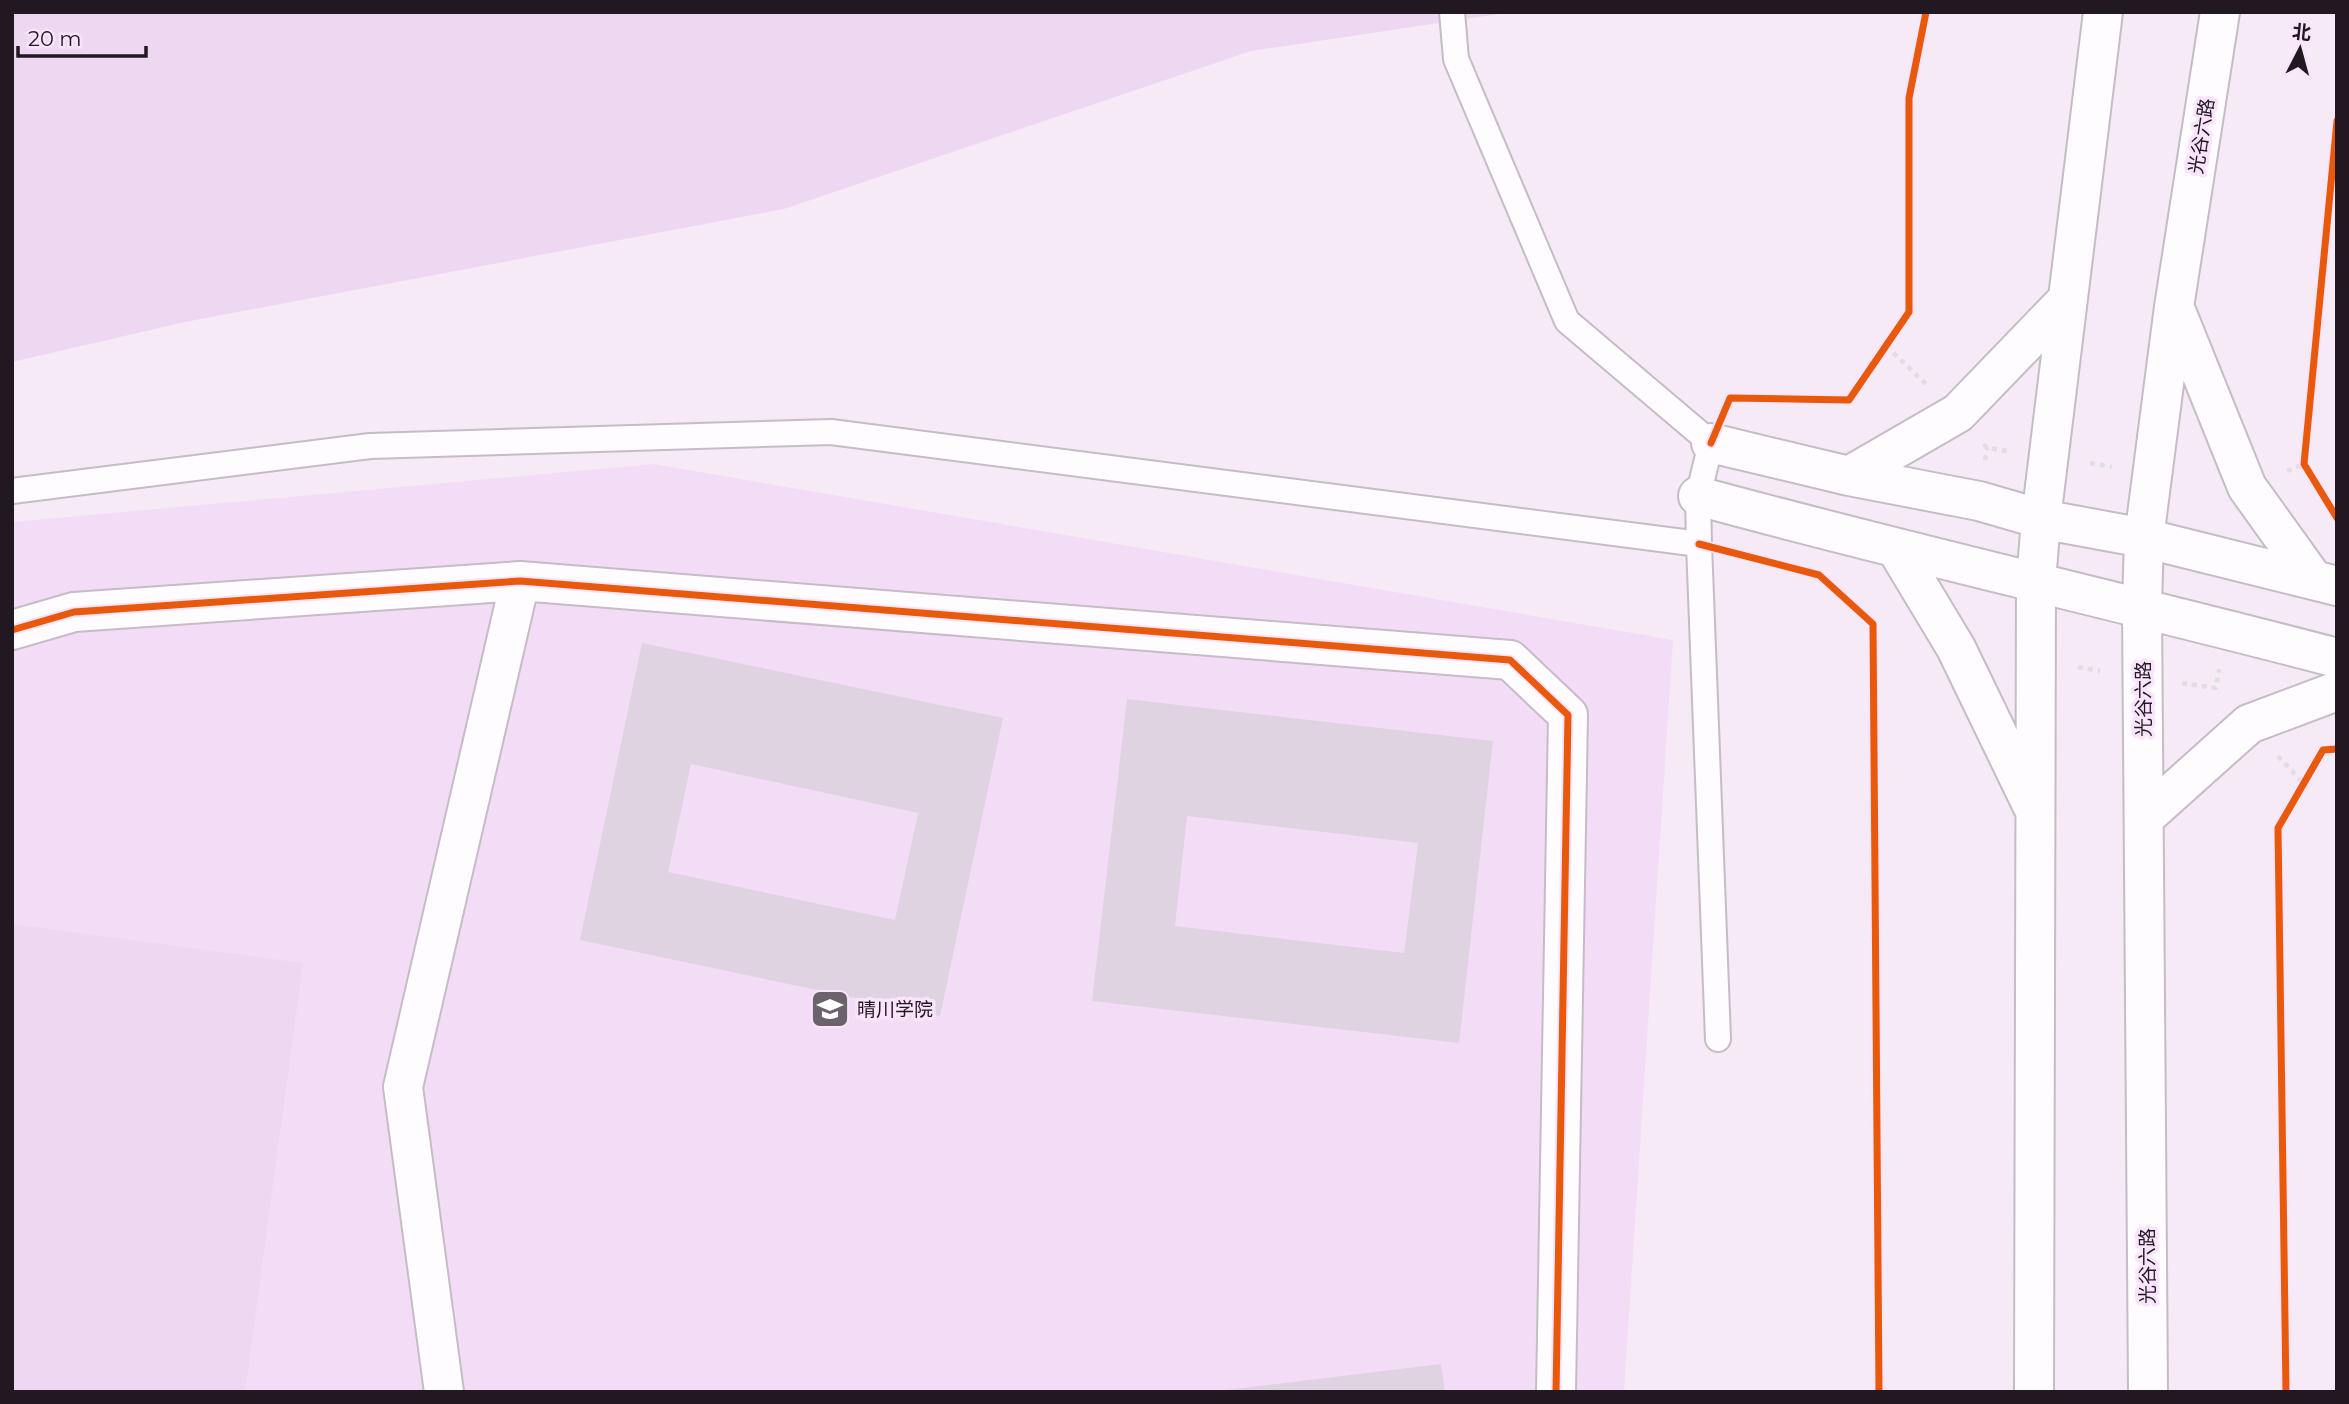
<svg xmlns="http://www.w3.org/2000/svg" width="2349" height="1404" font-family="Montserrat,'Noto Sans SC',sans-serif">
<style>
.built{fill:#f3ddf6}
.green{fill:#eed7f0}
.building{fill:#dfd2e1;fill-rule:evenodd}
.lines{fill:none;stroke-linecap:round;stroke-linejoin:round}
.lane-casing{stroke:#c5bcc6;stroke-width:28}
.street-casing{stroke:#c5bcc6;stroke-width:42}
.secondary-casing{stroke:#c5bcc6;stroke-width:42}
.path{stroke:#e1dee2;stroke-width:4.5;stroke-dasharray:5 5;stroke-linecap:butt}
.lane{stroke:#fefcfe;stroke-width:24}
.street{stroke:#fefcfe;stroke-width:38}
.secondary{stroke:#fefcfe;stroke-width:38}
.cycleway-casing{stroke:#f9e4fc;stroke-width:11}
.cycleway{stroke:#e8590c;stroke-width:7}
.labels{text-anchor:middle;stroke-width:7;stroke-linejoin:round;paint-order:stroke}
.street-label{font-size:19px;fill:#211822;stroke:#f9e4fc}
.poi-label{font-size:19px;fill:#211822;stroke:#f9e4fc;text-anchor:start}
</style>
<rect width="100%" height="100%" fill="#f5eaf6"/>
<path class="built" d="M654 464 1673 640 1624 1392H12V522Z"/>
<path class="green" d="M12 12H1512L1251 51 784 209 185 322 12 362Z
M12 924 303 963 245 1392H12Z"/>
<path class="building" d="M642 643 1003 718 940 1016 580 940ZM691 764 918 813 895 920 668 872Z
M1127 699 1493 741 1459 1043 1092 1001ZM1187 816 1418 843 1404 953 1175 926Z
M1441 1364 1445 1392H1227V1390Z"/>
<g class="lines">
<g class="lane-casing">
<path id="lane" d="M1452 12 1456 59 1567 321 1711 443 1698 496 1699 544 1718 1039
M12 491 370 446 831 432 1699 544"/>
</g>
<g class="street-casing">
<path id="street" d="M12 630 74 612 520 581 1510 660 1568 715 1556 1392
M444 1392 403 1087 520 581"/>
</g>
<g class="secondary-casing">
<path id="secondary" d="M2176 311 2247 487 2313 579
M1711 443 1849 476 1979 501 2041 519 2144 538 2337 586
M1849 476 1958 413 2067 300
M1698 496C1910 554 2124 602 2337 658
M1897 550 1956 648 2032 805
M2144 818 2249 724 2337 691
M2034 1392 2036 582 2041 519 2103 12
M2148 1392 2142 607 2144 538 2174 307 2220 12"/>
</g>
<path class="path" d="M1886 346 1927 385
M1984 444 1987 448 2009 451
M1985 460 1987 448
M2090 463 2112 467
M2287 471 2304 464
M2078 667 2100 671
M2182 683 2216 688 2219 669
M2278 756 2304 784"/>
<use href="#lane" class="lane"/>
<use href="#street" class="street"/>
<use href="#secondary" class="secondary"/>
<g class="cycleway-casing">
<path id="cycleway" d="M2337 121 2304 464 2337 518
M1711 443 1730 398 1849 400 1909 312V98L1926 12
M1699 544 1819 575 1873 624 1879 1392
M12 630 74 612 520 581 1510 660 1568 715 1556 1392
M2286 1392 2278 828 2323 750 2337 749"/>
</g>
<use href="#cycleway" class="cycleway"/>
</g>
<defs>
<g id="university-square" transform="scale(2.0125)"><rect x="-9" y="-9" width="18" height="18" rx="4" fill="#6b626c" stroke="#f9e4fc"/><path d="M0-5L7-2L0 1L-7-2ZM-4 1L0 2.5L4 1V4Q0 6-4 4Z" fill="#fff"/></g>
</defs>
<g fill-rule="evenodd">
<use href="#university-square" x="830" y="1009"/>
</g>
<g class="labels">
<g class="street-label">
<text transform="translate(2201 136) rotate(-81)" y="7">光谷六路</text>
<text transform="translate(2143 699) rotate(-90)" y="7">光谷六路</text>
<text transform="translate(2147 1266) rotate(-90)" y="7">光谷六路</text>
</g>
<g class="poi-label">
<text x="857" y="1016">晴川学院</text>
</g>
</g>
<rect width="2349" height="1404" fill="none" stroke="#211822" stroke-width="28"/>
<g transform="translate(2300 49) rotate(6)" stroke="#f9e4fc" stroke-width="5" paint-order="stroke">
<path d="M0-5L12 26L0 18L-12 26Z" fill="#211822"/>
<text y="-10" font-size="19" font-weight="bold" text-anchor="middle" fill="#211822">北</text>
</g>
<path d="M18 46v10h128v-10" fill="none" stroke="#211822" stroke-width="3.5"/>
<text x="28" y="46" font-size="21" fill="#211822" stroke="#f9e4fc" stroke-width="5" paint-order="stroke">20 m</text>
</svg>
